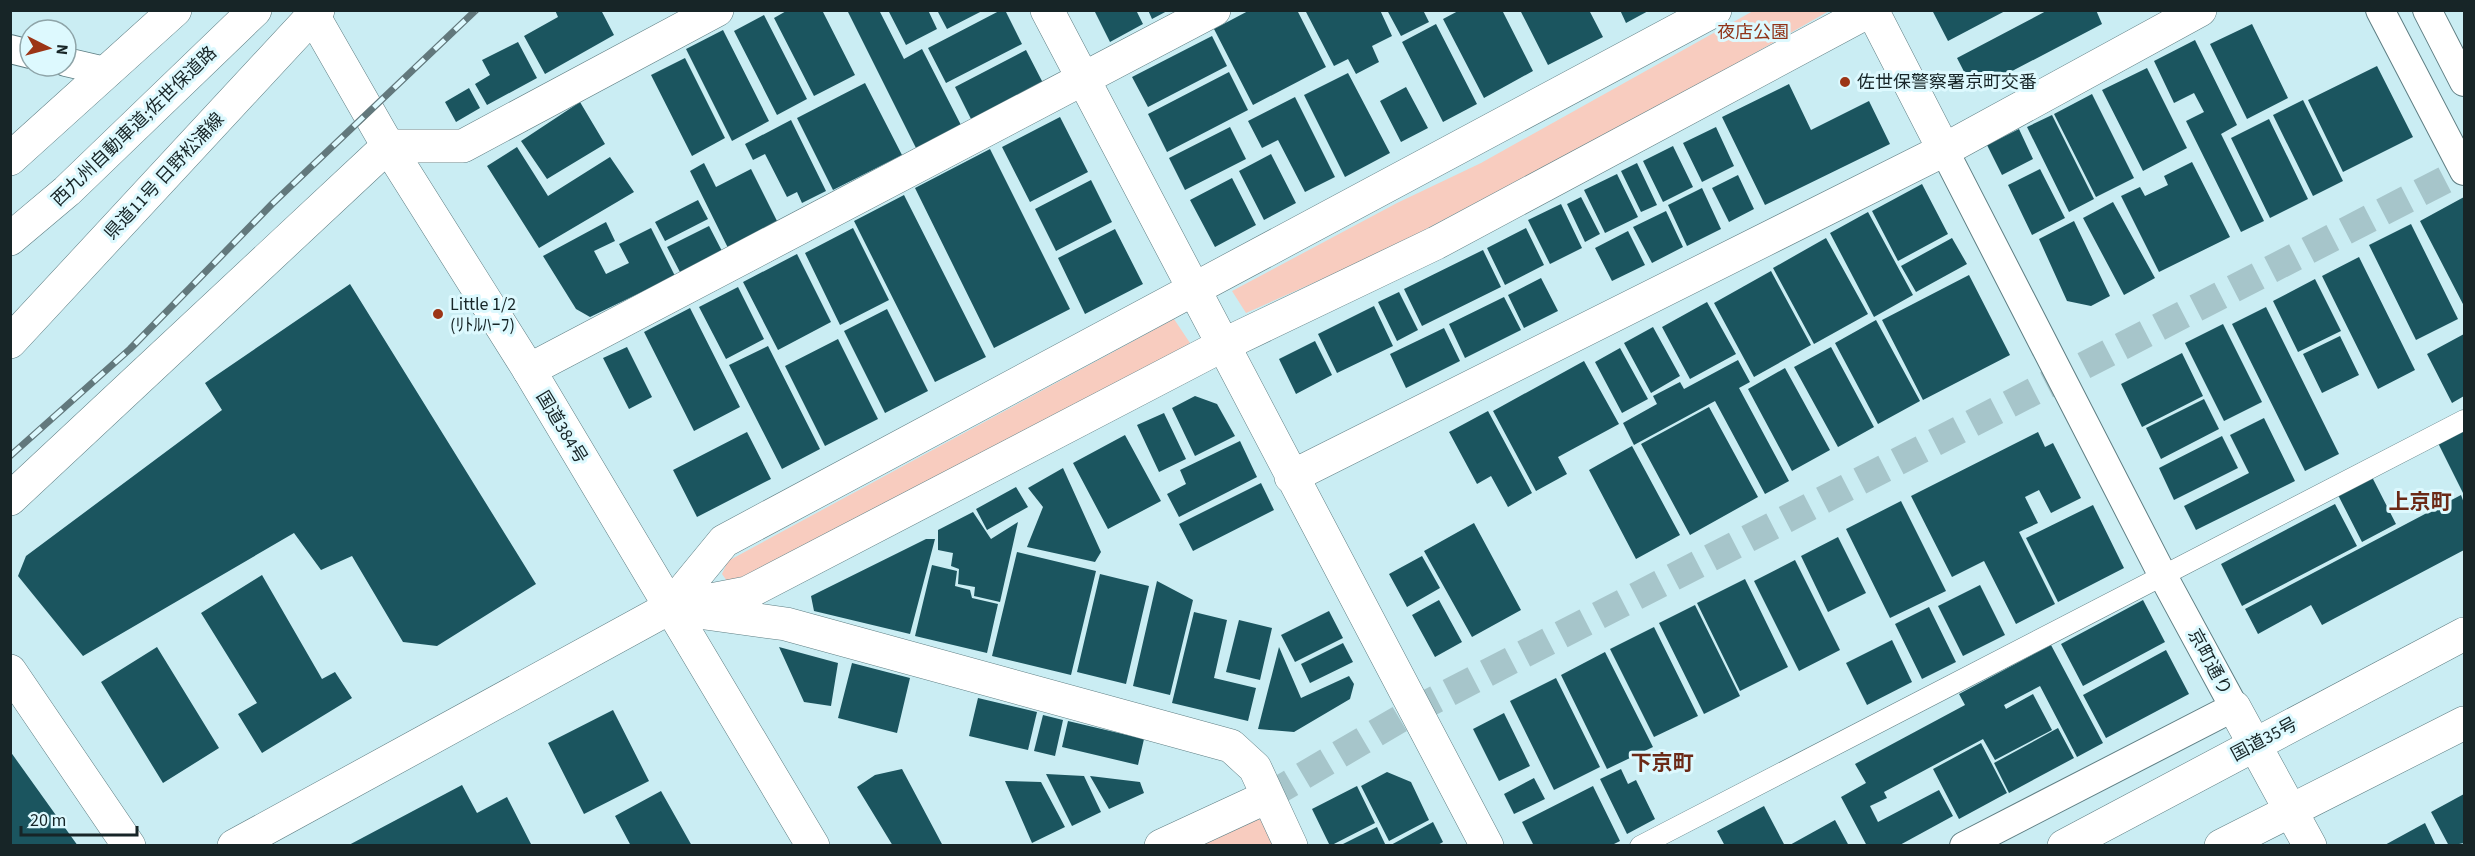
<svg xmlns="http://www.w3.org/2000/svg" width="2475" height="856" font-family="'Source Sans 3','Noto Sans JP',sans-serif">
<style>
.green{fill:#f8ccbf}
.building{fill:#1b555f}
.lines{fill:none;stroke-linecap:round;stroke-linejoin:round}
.pedestrian-tunnel{stroke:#a6c5ca;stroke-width:28;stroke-dasharray:28 14;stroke-linecap:butt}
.service-casing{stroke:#5e7e83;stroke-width:21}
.pedestrian-casing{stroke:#5e7e83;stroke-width:30}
.minor-casing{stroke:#5e7e83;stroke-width:34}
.tertiary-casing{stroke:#5e7e83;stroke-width:34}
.primary-casing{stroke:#5e7e83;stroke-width:34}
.trunk-casing{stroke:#5e7e83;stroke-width:34}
.motorway-casing{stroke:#5e7e83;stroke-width:34}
.service{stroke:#fff;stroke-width:20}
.pedestrian{stroke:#fff;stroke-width:28}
.minor{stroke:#fff;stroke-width:33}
.tertiary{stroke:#fff;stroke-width:33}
.primary{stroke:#fff;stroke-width:33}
.trunk{stroke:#fff;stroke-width:33}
.motorway{stroke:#fff;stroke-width:33}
.rail-casing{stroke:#62787c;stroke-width:7}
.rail{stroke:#ddf9fe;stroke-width:4.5;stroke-dasharray:14;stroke-linecap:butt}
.poi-dot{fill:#9c3516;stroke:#ddf9fe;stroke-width:2}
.labels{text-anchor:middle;stroke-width:6;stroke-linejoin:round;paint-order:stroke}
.park-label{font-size:18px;fill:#903318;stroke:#ddf9fe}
.poi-label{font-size:18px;fill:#172527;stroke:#ddf9fe;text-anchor:start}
.street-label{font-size:18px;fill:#172527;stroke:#ddf9fe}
.quarter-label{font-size:21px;font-weight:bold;fill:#6b2916;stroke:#ddf9fe}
</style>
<rect width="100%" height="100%" fill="#caedf3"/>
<path class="green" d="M1753 11H1829L1702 83 1381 253 1246 313 1232 291 1397 203 1481 163Z
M1174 319 1190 343 1079 408 745 580 727 581 722 574 728 561Z
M1245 817 1268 821 1282 846H1175Z"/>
<path class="building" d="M555 10H601L614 35 545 74 524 36 558 17Z
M788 10H822L855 75 814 96 774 18Z
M847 10H879L904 59 922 49 963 129 918 152Z
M888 10H928L937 29 906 45Z
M942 10H984L947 29 938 12Z
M1001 10H1005L1022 44 946 83 928 48Z
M1094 10H1136L1143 24 1110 42Z
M1148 10H1169L1152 19Z
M1250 10H1297L1326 67 1253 105 1214 29Z
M1305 10H1380L1392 36 1372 46 1379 62 1356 74 1348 59 1334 66Z
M1387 10H1423L1429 22 1401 36Z
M1460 10H1502L1533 71 1484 98 1443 19Z
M1520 10H1589L1603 37 1548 65Z
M1620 10H1650L1626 23Z
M1932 10H2007L1948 41Z
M2048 10H2096L2102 24 1974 91 1957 58Z
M764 15 807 99 777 115 734 31Z
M1436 24 1477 104 1443 122 1402 42Z
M2252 24 2288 98 2247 119 2210 44Z
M723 30 769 121 732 141 686 49Z
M1212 36 1227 66 1148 107 1132 77Z
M2195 40 2237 125 2221 134 2264 221 2241 232 2186 121 2204 112 2194 93 2174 103 2154 61Z
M518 42 537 78 487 105 475 84 490 75 482 60Z
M1026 50 1043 83 971 119 955 87Z
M685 58 725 138 692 156 651 75Z
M2377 66 2413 137 2343 172 2308 100Z
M2147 68 2187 148 2143 171 2102 90Z
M1229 72 1248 110 1167 152 1148 114Z
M1348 73 1390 153 1345 177 1304 95Z
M865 83 902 155 833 190 797 118Z
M1789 84 1811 130 1869 101 1890 144 1765 205 1722 117Z
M1406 87 1428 128 1401 142 1380 101Z
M469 88 480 108 456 122 445 102Z
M2092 94 2134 178 2096 197 2054 114Z
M1295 97 1335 177 1305 192 1278 140 1262 148 1248 121Z
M2303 100 2343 181 2313 196 2273 115Z
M580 102 605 144 547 179 521 141Z
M2052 115 2094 199 2069 212 2027 127Z
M1060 117 1088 172 1030 202 1002 147Z
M2269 119 2308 199 2270 218 2231 138Z
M791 120 826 191 802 203 797 192 787 197 765 154 753 160 745 144Z
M1230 127 1246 159 1185 190 1169 158Z
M1716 127 1734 166 1702 182 1683 143Z
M2019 129 2033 159 2002 175 1987 145Z
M1673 146 1693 187 1663 202 1643 161Z
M517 147 548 196 610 157 634 192 539 248 487 166Z
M990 149 1070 309 994 348 915 188Z
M1271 154 1296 203 1264 220 1239 171Z
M2192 162 2230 237 2159 272 2121 196 2140 187 2145 196 2168 185 2164 176Z
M704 163 716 187 751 169 779 225 729 250 690 171Z
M1637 163 1657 205 1641 212 1621 171Z
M2040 169 2065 218 2032 235 2008 185Z
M1617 174 1638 217 1605 233 1584 190Z
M1738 175 1754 209 1729 222 1712 188Z
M1232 178 1256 225 1215 247 1190 200Z
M1091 180 1112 222 1056 251 1035 209Z
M1922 184 1948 234 1898 261 1872 211Z
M1702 188 1721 229 1687 246 1668 205Z
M904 195 986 357 935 382 854 221Z
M1581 197 1600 234 1585 242 1567 204Z
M2464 197V306L2420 221Z
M698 200 708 219 665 241 655 222Z
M2113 202 2155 278 2124 295 2083 218Z
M1561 204 1582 248 1550 264 1528 220Z
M1666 211 1683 247 1652 263 1633 227Z
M1868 212 1913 295 1874 317 1830 233Z
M2074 221 2110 296 2091 306 2067 301 2039 239Z
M606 222 615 241 594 251 606 274 629 263 619 244 651 228 675 276 590 317 576 309 543 256Z
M2411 224 2458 319 2416 340 2369 245Z
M709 226 723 253 681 274 667 247Z
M853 228 889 300 840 325 805 253Z
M1526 228 1544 265 1505 285 1487 248Z
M1115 229 1143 284 1085 314 1058 258Z
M1628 231 1645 265 1612 281 1595 248Z
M1826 238 1868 314 1814 344 1773 268Z
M1952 238 1967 264 1916 292 1901 266Z
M1483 250 1501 287 1422 326 1404 289Z
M797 254 831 322 778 350 743 282Z
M2359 257 2415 370 2378 389 2322 276Z
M1771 271 1811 345 1754 377 1714 303Z
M1969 275 2010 355 1923 400 1882 320Z
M1541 278 1558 311 1524 328 1508 295Z
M2315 279 2341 331 2298 352 2273 301Z
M350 284 536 584 437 646 403 642 352 556 321 570 294 533 83 656 18 576 26 556 222 410 205 383Z
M738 287 764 339 726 359 699 307Z
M1399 292 1418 330 1397 341 1378 302Z
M1504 297 1521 330 1465 358 1449 324Z
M1707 302 1736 354 1690 379 1662 327Z
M1374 306 1393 346 1337 373 1318 334Z
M2266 307 2339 454 2305 471 2232 324Z
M690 308 740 407 694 431 644 332Z
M887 309 928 391 885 413 844 331Z
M1876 320 1920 401 1878 424 1835 343Z
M2223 324 2262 402 2224 421 2185 343Z
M1653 327 1680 376 1651 393 1624 343Z
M1444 328 1460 361 1406 388 1390 354Z
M2464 334V396L2452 403 2427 354Z
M2340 336 2359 375 2322 393 2303 354Z
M838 339 878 419 825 446 785 366Z
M1315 341 1332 375 1296 394 1279 359Z
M768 346 820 449 782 469 729 365Z
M627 347 652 397 629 409 603 358Z
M1831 347 1874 427 1838 447 1794 367Z
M1620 348 1648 399 1622 413 1595 362Z
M2182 353 2203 396 2142 427 2121 384Z
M1738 360 1750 382 1739 388 1789 481 1765 494 1715 401 1634 445 1623 423 1657 404 1653 396 1680 382 1684 389Z
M1584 361 1619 424 1558 457 1567 474 1536 491 1493 411Z
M1785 368 1830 450 1792 471 1748 389Z
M1195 396 1217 404 1235 436 1195 456 1172 408Z
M2204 399 2219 429 2161 459 2146 428Z
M1709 407 1758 497 1690 535 1641 444Z
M1488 411 1532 493 1508 507 1491 476 1477 484 1449 432Z
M1164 413 1186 459 1159 472 1137 425Z
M2264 418 2295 481 2196 530 2184 506 2249 473 2230 435Z
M2464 429V495L2438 443Z
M747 432 771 479 697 517 673 470Z
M2038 432 2045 447 2053 443 2081 498 2051 513 2039 490 2025 497 2038 523 2019 532 2055 604 2016 624 1984 561 1952 577 1911 496Z
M1125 435 1161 501 1108 529 1073 463Z
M2222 436 2238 468 2174 500 2159 468Z
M1240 441 1257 477 1179 517 1167 494 1186 484 1180 470Z
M1632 446 1680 535 1636 559 1589 470Z
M1063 468 1101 552 1095 562 1027 547 1043 507 1028 488Z
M2372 477 2396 524 2362 542 2338 495Z
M1261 483 1274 510 1193 551 1179 524Z
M1016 487 1028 507 987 530 976 509Z
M2461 495 2464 503V550L2322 625 2311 605 2258 634 2245 609Z
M1901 501 1946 591 1890 618 1846 529Z
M2335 504 2357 546 2242 606 2221 564Z
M2093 505 2124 568 2058 602 2026 538Z
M973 512 991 539 1018 522 1000 602 974 596 975 587 958 584 959 569 951 566 953 553 938 550V530Z
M1474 523 1521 610 1472 637 1424 551Z
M1838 537 1866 593 1828 612 1801 556Z
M926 539H935L910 634 814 611 811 596Z
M1017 552 1096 571 1071 675 992 656Z
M1422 556 1440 588 1407 607 1389 574Z
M1795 560 1840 650 1799 671 1754 581Z
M932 565 957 571 955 586 970 590 972 598 998 604 987 653 915 636Z
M1100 574 1149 586 1126 684 1077 672Z
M262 575 322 679 335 672 352 698 262 753 238 714 257 703 201 613Z
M1745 579 1788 667 1740 691 1697 603Z
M1157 581 1193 600 1170 695 1133 686Z
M1980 585 2005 635 1963 656 1938 606Z
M1439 600 1462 642 1435 657 1412 615Z
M2143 600 2165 642 2083 686 2061 644Z
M1695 605 1740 696 1704 714 1659 623Z
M1929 607 1956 662 1922 679 1895 624Z
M1329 611 1343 638 1295 662 1281 635Z
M1194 612 1227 620 1214 678 1256 688 1248 721 1172 703Z
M1239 620 1272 628 1260 680 1226 672Z
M1654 627 1698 716 1654 737 1610 649Z
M1892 640 1912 682 1867 705 1846 663Z
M1343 643 1353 662 1310 683 1301 664Z
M2051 645 2103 743 2077 757 2040 686 2004 705 2006 709 2033 694 2052 730 1995 760 1983 739 1884 792 1887 798 1870 806 1878 822 1939 790 1953 816 1898 846H1867L1841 797 1866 783 1855 764 1965 705 1959 694Z
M157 647 219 748 163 783 101 682Z
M779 647 838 663 831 706 804 702Z
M1279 647 1301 698 1349 676 1354 684 1350 699 1294 732 1258 729Z
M2166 650 2189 694 2106 738 2083 695Z
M1605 652 1653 747 1607 769 1561 675Z
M852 663 910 678 897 733 838 718Z
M1556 678 1600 767 1554 790 1510 701Z
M978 698 1037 712 1028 750 969 736Z
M613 710 649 781 584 814 548 743Z
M1504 713 1530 766 1499 781 1473 729Z
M1043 715 1063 720 1055 756 1034 751Z
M1068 721 1144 739 1138 765 1062 747Z
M2058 728 2074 758 2009 793 1994 763Z
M1981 743 2007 793 1959 819 1933 769Z
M10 751 78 846H10Z
M902 769 943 846H893L857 787 875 775Z
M1621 769 1628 784 1636 780 1655 819 1627 834 1600 779Z
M1387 772 1411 782 1429 820 1389 841 1361 786Z
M1046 774 1084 776 1101 812 1072 826Z
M1090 776 1140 782 1144 793 1109 809Z
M1534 778 1545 799 1514 814 1504 794Z
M1005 781 1041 782 1065 827 1032 843Z
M462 785 477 813 507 797 532 846H347Z
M1357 786 1375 823 1330 846 1312 809Z
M1593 786 1620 841 1610 846H1534L1522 822Z
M661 791 692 846H631L615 816Z
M2464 794V843L2449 846 2431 812Z
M1764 806 1785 846H1725L1717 831Z
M1835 820 1849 846H1788Z
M1433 822 1443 842 1436 846H1389Z
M2425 823 2436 846H2383Z
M1377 827 1386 846H1339Z"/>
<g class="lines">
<path class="pedestrian-tunnel" d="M1267 797 1415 710 2464 170"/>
<g class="service-casing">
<path id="service" d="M1640 846 2464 420"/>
</g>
<g class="pedestrian-casing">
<path id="pedestrian" d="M2380 10 2464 171
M2427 10 2464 82
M10 49 30 54
M66 62 109 72
M1944 150 2163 576 2234 707 1964 846"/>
</g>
<g class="minor-casing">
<path id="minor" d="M1047 10 1487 846
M1872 10 1944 150
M529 370 1214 10
M1291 477 1944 150 2200 10
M10 499 388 146H463L717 10
M669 608 747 593 1223 345 1436 243 1871 10
M669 608 724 541 1715 10
M698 612 786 624 1231 746 1255 768 1291 846
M2234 707 2310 846
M1161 846 1267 797"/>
</g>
<g class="tertiary-casing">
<path id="tertiary" d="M10 671 129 846
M234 846 669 608"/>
</g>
<g class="primary-casing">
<path id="primary" d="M10 159 175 10
M10 342 318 10"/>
</g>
<g class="trunk-casing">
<path id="trunk" d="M310 10 388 146 529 370 813 846
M2064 846 2464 634
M2221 846 2464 723"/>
</g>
<g class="motorway-casing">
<path id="motorway" d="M10 239 67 191 255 10"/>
</g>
<use href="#service" class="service"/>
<use href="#pedestrian" class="pedestrian"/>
<use href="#minor" class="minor"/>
<use href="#tertiary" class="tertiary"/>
<use href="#primary" class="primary"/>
<use href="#trunk" class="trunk"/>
<use href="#motorway" class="motorway"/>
<g class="rail-casing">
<path id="rail" d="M10 456 130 349 272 204 476 10"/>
</g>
<use href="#rail" class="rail"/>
</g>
<g class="poi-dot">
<circle cx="1845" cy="82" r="6"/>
<circle cx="438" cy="314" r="6"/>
</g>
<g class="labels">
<g class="park-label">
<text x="1753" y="38">夜店公園</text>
</g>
<g class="poi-label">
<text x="1857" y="88">佐世保警察署京町交番</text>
<text x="450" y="310">Little 1/2<tspan x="450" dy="21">(ﾘﾄﾙﾊｰﾌ)</tspan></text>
</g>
<g class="street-label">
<text transform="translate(134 126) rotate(-44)" y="6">西九州自動車道;佐世保道路</text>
<text transform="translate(164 176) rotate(-47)" y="6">県道11号 日野松浦線</text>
<text transform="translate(562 427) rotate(59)" y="6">国道384号</text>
<text transform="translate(2210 662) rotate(62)" y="6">京町通り</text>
<text transform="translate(2264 739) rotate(-28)" y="6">国道35号</text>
</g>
<g class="quarter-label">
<text x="2420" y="509">上京町</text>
<text x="1662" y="770">下京町</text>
</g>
</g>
<rect width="2475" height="856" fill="none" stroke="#172527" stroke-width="24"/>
<g transform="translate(48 48) rotate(96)"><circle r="28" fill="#ddf9fe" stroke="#8ea4a8" stroke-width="1.5"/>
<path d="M0-4.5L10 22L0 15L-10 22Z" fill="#9c3516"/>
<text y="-9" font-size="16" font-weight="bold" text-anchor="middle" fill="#172527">N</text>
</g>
<path d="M21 826v9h116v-9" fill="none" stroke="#172527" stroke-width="3"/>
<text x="30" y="826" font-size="18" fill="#172527" stroke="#ddf9fe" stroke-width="4.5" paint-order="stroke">20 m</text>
</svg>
